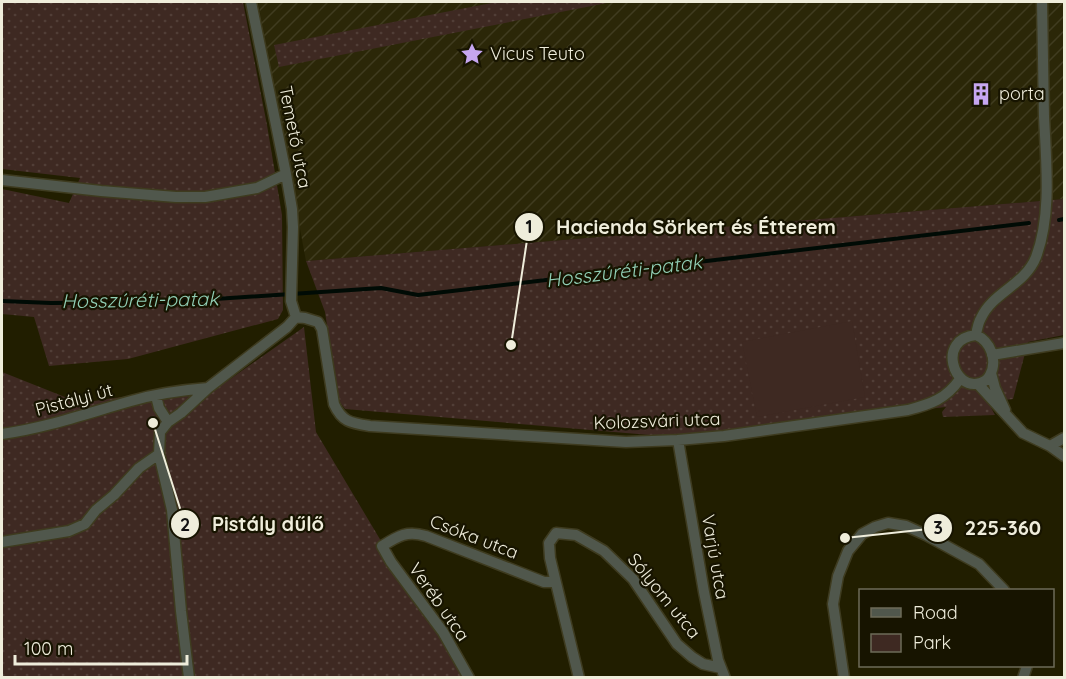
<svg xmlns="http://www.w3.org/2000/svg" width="1066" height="679" font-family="Quicksand,sans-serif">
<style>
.industrial{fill:url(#industrial-furrows)}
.green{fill:url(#green-dots)}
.pitch{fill:#3e2922}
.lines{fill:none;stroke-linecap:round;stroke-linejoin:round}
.stream{stroke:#000b05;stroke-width:4}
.street-casing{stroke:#3e3b1f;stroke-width:13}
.street{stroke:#50574c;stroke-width:10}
.labels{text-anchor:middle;stroke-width:4.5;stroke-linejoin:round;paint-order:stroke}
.poi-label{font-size:18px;fill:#efeddb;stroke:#171400;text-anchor:start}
.street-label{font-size:18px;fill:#efeddb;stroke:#171400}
.water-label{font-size:20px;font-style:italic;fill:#91cfb5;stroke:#171400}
.leader{fill:none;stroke:#efeddb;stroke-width:2}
.callout-dot{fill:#efeddb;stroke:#171400;stroke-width:2}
.mark-label{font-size:18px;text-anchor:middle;font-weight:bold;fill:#111}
.callout-label{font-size:20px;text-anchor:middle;font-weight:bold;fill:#efeddb;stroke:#171400;stroke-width:4.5;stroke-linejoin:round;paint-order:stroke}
</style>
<defs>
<pattern id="industrial-furrows" width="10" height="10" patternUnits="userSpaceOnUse" patternTransform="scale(1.5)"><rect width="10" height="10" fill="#2b2708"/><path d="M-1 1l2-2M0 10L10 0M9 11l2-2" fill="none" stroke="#403c20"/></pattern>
<pattern id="green-dots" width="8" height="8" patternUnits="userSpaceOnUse" patternTransform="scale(1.5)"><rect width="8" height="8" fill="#3e2922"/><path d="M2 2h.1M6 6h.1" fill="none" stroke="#513e37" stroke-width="1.8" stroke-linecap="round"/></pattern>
</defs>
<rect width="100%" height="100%" fill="#211e00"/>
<path class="industrial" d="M258 2H1064V199L306 261Z"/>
<path class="green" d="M2 2H243L267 125 282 215 283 310 278 319 128 359 49 366 34 317 2 314V189L69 203 80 178 2 169Z
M497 2H612L279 67 274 45Z
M1064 199V335L1028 342 1013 399 988 402 995 415 943 417 942 412 946 407 673 437 345 409 338 400 325 312 306 261Z
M304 327 316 432 387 551 472 677H2V372L80 403 226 382Z"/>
<path class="pitch" d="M852 321 865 397 757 417 742 342Z"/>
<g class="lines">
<path class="stream" d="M1059 220 1064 219
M2 301 51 303 171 302 381 288 418 295 1029 223"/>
<g class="street-casing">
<path id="street" d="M251 2 286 174 292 209 293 227 291 301 296 317
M2 180 101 191 176 197H205L257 188 286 174
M296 317 305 318 318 322 322 329 334 404C342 422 351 423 370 426L626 442 678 440 724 436 908 410C931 404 946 399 960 379
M976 335C977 329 978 323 981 318 993 292 1025 285 1036 257 1052 215 1046 161 1044 116 1043 78 1043 40 1042 2
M976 335C990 341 998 360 990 375 988 379 984 382 980 383 954 392 936 339 976 335Z
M992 355 1064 343
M991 373 995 388 1005 410
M978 384 1023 433 1050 446 1064 456
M156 396 159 408 168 422
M2 434C46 428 88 413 131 401 155 394 183 390 208 388
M678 440 704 592 718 660 725 678
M1050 446 1064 438
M2 542 69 531 85 524 96 510 114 495 139 468 159 454
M189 678 181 611 172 510 159 454 160 432 168 422 181 413 208 388 287 327 296 317
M469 678 443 632 391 562 382 546C398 536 407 530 426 536L544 582H555
M579 678 550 558 549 543 556 533 576 535 604 551 633 579 677 644 692 657 703 664 721 668
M844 678 833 604 838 576 848 551 862 534 875 527 888 523 906 526 926 535 979 564 1004 590
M1023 678 1027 666"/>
</g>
<use href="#street" class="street"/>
</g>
<defs>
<g id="sight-bare" transform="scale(1.8)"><path d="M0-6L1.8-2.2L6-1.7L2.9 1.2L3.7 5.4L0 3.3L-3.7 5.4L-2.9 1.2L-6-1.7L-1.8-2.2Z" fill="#c6a6f0" stroke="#171400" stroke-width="2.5" paint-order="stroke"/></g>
<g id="building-bare" transform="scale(1.8)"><path d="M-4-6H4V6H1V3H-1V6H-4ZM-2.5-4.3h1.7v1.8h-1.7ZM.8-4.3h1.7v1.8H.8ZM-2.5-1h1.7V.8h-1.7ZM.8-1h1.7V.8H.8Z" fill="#c6a6f0" stroke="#171400" stroke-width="2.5" paint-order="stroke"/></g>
</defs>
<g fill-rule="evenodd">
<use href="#sight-bare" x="472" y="54"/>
<use href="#building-bare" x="981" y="94"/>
</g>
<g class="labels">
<g class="poi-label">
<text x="490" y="60">Vicus Teuto</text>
<text x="999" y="100">porta</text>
</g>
<g class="street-label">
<text transform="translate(295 137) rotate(79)" y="6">Temető utca</text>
<text transform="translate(74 400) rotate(-15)" y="6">Pistályi út</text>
<text transform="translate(657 421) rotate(-2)" y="6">Kolozsvári utca</text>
<text transform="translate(474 537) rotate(21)" y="6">Csóka utca</text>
<text transform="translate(715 557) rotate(80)" y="6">Varjú utca</text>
<text transform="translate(664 596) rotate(51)" y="6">Sólyom utca</text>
<text transform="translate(439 602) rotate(55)" y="6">Veréb utca</text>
</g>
<g class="water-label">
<text transform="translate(624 271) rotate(-7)" y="7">Hosszúréti-patak</text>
<text transform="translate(140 300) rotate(-1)" y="7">Hosszúréti-patak</text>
</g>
</g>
<path class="leader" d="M511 345L529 227M153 423L185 524M845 538L938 528"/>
<g class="callout-dot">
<circle cx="511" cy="345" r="6"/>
<circle cx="153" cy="423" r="6"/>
<circle cx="845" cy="538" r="6"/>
<circle cx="529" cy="227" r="15"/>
<circle cx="185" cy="524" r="15"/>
<circle cx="938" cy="528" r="15"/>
</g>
<g class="mark-label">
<text x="529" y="233">1</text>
<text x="185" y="531">2</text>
<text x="938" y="534">3</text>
</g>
<g class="callout-label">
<text x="696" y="234">Hacienda Sörkert és Étterem</text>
<text x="268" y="531">Pistály dűlő</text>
<text x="1003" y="535">225-360</text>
</g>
<rect width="1066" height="679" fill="none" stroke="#efeddb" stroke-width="6"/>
<rect x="859" y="589" width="195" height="78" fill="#171400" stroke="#6d6b58" stroke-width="1.5"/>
<rect x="871" y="608" width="30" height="9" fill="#50574c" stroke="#6d6b58" stroke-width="1.5"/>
<text x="913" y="619" font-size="18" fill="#efeddb">Road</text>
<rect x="871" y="634" width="30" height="18" fill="#3e2922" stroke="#6d6b58" stroke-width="1.5"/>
<text x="913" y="649" font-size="18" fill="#efeddb">Park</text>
<path d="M15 655v9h172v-9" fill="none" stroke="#efeddb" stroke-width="3"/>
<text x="24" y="655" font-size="18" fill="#efeddb" stroke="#171400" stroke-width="4.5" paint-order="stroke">100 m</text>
</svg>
